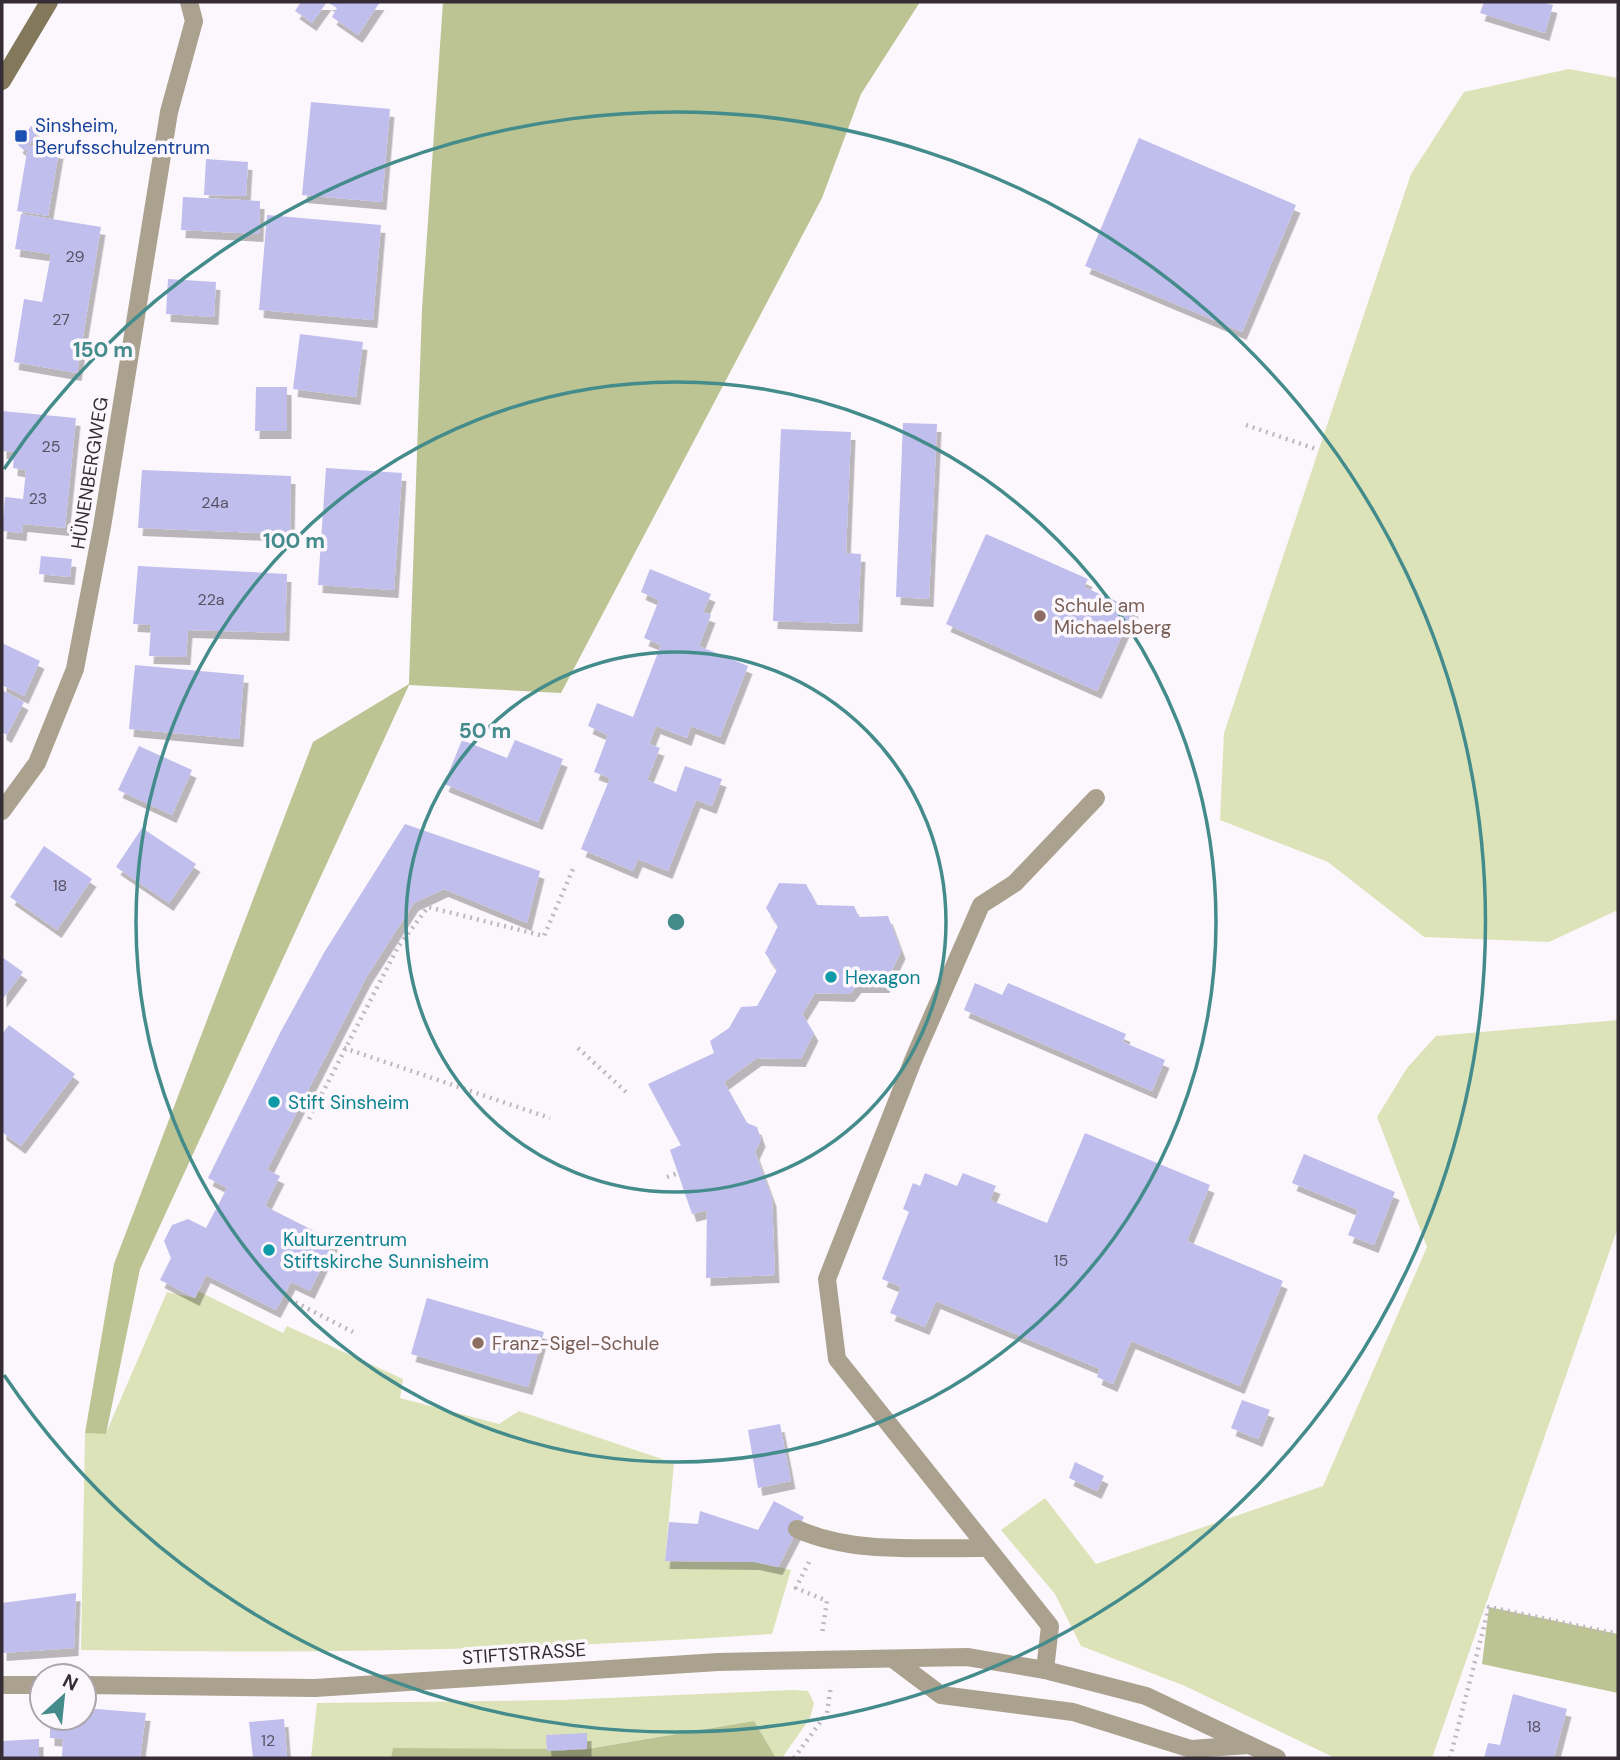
<svg xmlns="http://www.w3.org/2000/svg" width="1620" height="1760" font-family="'DM Sans',sans-serif">
<style>
.green{fill:#dce3b9}
.forest{fill:#bbc492}
.building{fill:#bfbeed;filter:url(#shadow)}
.lines{fill:none;stroke-linecap:round;stroke-linejoin:round}
.path{stroke:#beb8be;stroke-width:4.5;stroke-dasharray:2 5;stroke-linecap:butt}
.service{stroke:#aaa28e;stroke-width:18}
.minor{stroke:#aaa28e;stroke-width:18}
.secondary{stroke:#84785a;stroke-width:18}
.ring{fill:none;stroke:#448c8c;stroke-width:3.5}
.transit-dot{fill:#1a4fb4;stroke:#fcf7fc;stroke-width:2.5}
.education-dot{fill:#8d6e63;stroke:#fcf7fc;stroke-width:2.5}
.culture-dot{fill:#0f9aa8;stroke:#fcf7fc;stroke-width:2.5}
.labels{text-anchor:middle;stroke-width:7;stroke-linejoin:round;paint-order:stroke}
.number-label{font-size:16px;fill:#585063}
.transit-label{font-size:19px;fill:#164399;stroke:#fcf7fc;text-anchor:start}
.street-label{font-size:19px;fill:#352c35;stroke:#fcf7fc}
.education-label{font-size:19px;fill:#785e54;stroke:#fcf7fc;text-anchor:start}
.culture-label{font-size:19px;fill:#0d838f;stroke:#fcf7fc;text-anchor:start}
.centre{fill:#448c8c;stroke:#fcf7fc;stroke-width:3.5}
.ring-label{font-size:21px;text-anchor:middle;font-weight:bold;fill:#448c8c;stroke:#fcf7fc;stroke-width:7;stroke-linejoin:round;paint-order:stroke}
</style>
<defs>
<filter id="shadow"><feDropShadow dx="4.5" dy="8" stdDeviation="0" flood-color="#0004"/></filter>
</defs>
<rect width="100%" height="100%" fill="#fcf7fc"/>
<path class="green" d="M1569 69 1618 78V910L1549 942 1424 937 1328 862 1220 820 1224 733 1411 174 1464 92Z
M1618 1020V1227L1432 1758H1335L1185 1686 1081 1646 1055 1594 1001 1530 1045 1498 1096 1564 1323 1486 1427 1247 1377 1117 1407 1068 1436 1036Z
M198 1291 283 1333 287 1326 403 1379 400 1398 499 1424 519 1411 674 1463 665 1561 755 1562 791 1570 772 1634C541 1650 313 1654 81 1650L85 1433H106L167 1292 195 1298Z
M793 1690 808 1691 814 1703 810 1718 782 1758H776L754 1721 587 1749 394 1748 391 1758H311L317 1703 561 1700Z"/>
<path class="forest" d="M443 2H920L861 94 822 198 561 693 409 685 140 1269 106 1434 85 1433 114 1264 313 742 409 684 422 309Z
M1489 1607 1618 1634V1693L1482 1664Z
M754 1721 776 1758H391L393 1748 587 1749Z"/>
<path class="building" d="M301 2H327L312 23 295 11Z
M327 2H380L358 35 332 17 337 8Z
M1484 2H1541L1553 5 1545 33 1480 13Z
M311 102 390 109 382 202 302 195Z
M31 126 39 131 25 151 18 145Z
M1139 138 1296 205 1242 332 1085 266Z
M28 146 59 151 48 216 17 211Z
M206 159 248 162 246 196 204 195Z
M183 197 260 201 259 234 181 230Z
M21 214 101 227 77 373 14 362 24 299 42 302 51 254 15 249Z
M267 215 381 225 373 320 259 310Z
M168 279 216 282 214 317 166 314Z
M300 334 363 342 356 397 293 389Z
M256 387H287V431H255Z
M2 411 76 418 65 528 23 524 22 533 2 531 5 497 23 499 26 470 13 468 14 452 2 451Z
M903 423 937 424 929 599 896 597Z
M781 429 851 432 846 553 861 554 858 624 773 621Z
M326 468 402 473 394 590 318 585Z
M142 470 291 476 290 534 138 528Z
M986 534 1088 579 1084 587 1134 609 1097 691 946 624Z
M41 556 72 559 70 577 39 574Z
M138 566 287 574 285 633 188 630 186 657 149 656 151 625 133 624Z
M650 569 711 594 703 612 711 615 699 646 748 666 720 737 691 726 687 738 656 726 649 744 660 748 647 780 676 792 685 766 722 779 712 806 696 800 668 871 638 859 633 871 581 849 610 778 594 772 608 735 588 726 597 703 633 717 661 645 644 638 659 600 641 592Z
M2 643 40 661 24 696 2 685Z
M135 665 244 675 239 739 129 729Z
M2 690 24 702 7 735 2 732Z
M462 740 507 758 515 740 563 759 538 822 444 784Z
M139 746 192 770 172 815 118 790Z
M405 824 540 871 527 923 444 889 414 903 367 976 267 1170 280 1176 265 1206 334 1241 310 1291 291 1282 276 1310 206 1275 195 1298 160 1280 171 1258 164 1241 172 1225 188 1219 206 1228 227 1188 208 1178 280 1033 325 951Z
M142 828 196 864 169 903 116 867Z
M44 846 92 879 57 930 10 897Z
M779 883 806 884 817 905 854 906 859 917 888 916 901 951 885 985H857L850 994 815 993 802 1014 814 1033 801 1059 757 1058 724 1082 747 1123 757 1127 761 1139 755 1152 772 1199 775 1275 706 1278 707 1210 692 1214 670 1150 681 1145 648 1084 714 1053 710 1041 729 1028 741 1007 757 1006 777 970 765 953 778 926 766 908Z
M2 957 23 972 2 1000Z
M975 983 1002 995 1008 983 1126 1034 1123 1042 1165 1060 1152 1091 964 1010Z
M9 1025 75 1074 21 1146 2 1132V1034Z
M1085 1133 1210 1185 1187 1241 1283 1281 1240 1386 1131 1341 1113 1384 1097 1377 1100 1369 936 1301 925 1327 890 1313 901 1287 882 1279 909 1212 903 1209 913 1183 920 1186 925 1173 957 1186 963 1173 996 1186 990 1200 1047 1223Z
M1304 1154 1395 1192 1374 1245 1348 1235 1358 1210 1292 1183Z
M427 1298 544 1332 528 1387 411 1354Z
M1242 1400 1270 1410 1258 1439 1231 1428Z
M780 1424 791 1481 758 1488 748 1430Z
M1075 1462 1104 1476 1097 1491 1069 1478Z
M774 1501 804 1517 778 1567 755 1562 665 1561 669 1522 698 1524 700 1511 758 1530Z
M76 1593 74 1648 2 1653V1603Z
M1513 1694 1567 1709 1554 1758H1484L1488 1743 1500 1745Z
M84 1708 146 1713 140 1758H62L63 1739 50 1738V1718H84Z
M284 1719 287 1758H253L249 1722Z
M587 1733V1749L547 1751 546 1735Z
M39 1739V1758H2V1741Z"/>
<g class="lines">
<path class="path" d="M1246 425 1319 450
M344 1048 550 1118
M578 1048 626 1092
M309 1119 398 947 428 907 544 936 573 869
M667 1177 678 1173
M283 1296 353 1332
M809 1562 796 1588 827 1601 822 1634
M794 1758 827 1713 831 1685
M1450 1758 1489 1607 1618 1634"/>
<path class="service" d="M797 1529C855 1555 925 1547 987 1548
M893 1659 941 1695 1073 1712 1191 1749 1249 1745
M1045 1670 1050 1626 837 1359 827 1279 914 1058 981 905 1015 883 1096 798"/>
<path class="minor" d="M2 811 37 763 75 669 102 527 169 112 194 21 189 2
M2 1685H42
M84 1685 315 1688 718 1662 967 1657 1045 1670 1146 1696 1277 1758"/>
<path class="secondary" d="M2 81 49 2"/>
</g>
<g class="ring">
<circle cx="676" cy="922" r="270"/>
<circle cx="676" cy="922" r="540"/>
<path d="M4 469A810 810 0 1 1 4 1375"/>
</g>
<rect class="transit-dot" x="14" y="129" width="14" height="14" rx="3.5"/>
<g class="education-dot">
<circle cx="1040" cy="616" r="7"/>
<circle cx="478" cy="1343" r="7"/>
</g>
<g class="culture-dot">
<circle cx="831" cy="977" r="7"/>
<circle cx="274" cy="1102" r="7"/>
<circle cx="269" cy="1250" r="7"/>
</g>
<g class="labels">
<g class="number-label">
<text x="75" y="262">29</text>
<text x="61" y="325">27</text>
<text x="51" y="452">25</text>
<text x="38" y="504">23</text>
<text x="215" y="508">24a</text>
<text x="211" y="605">22a</text>
<text x="60" y="891">18</text>
<text x="1061" y="1266">15</text>
<text x="1534" y="1732">18</text>
<text x="268" y="1746">12</text>
</g>
<g class="transit-label">
<text x="35" y="132">Sinsheim,<tspan x="35" dy="22">Berufsschulzentrum</tspan></text>
</g>
<g class="street-label">
<text transform="translate(89 473) rotate(-81)" y="7">HÜNENBERGWEG</text>
<text transform="translate(524 1653) rotate(-4)" y="7">STIFTSTRASSE</text>
</g>
<g class="education-label">
<text x="1054" y="612">Schule am<tspan x="1054" dy="22">Michaelsberg</tspan></text>
<text x="492" y="1350">Franz-Sigel-Schule</text>
</g>
<g class="culture-label">
<text x="845" y="984">Hexagon</text>
<text x="288" y="1109">Stift Sinsheim</text>
<text x="283" y="1246">Kulturzentrum<tspan x="283" dy="22">Stiftskirche Sunnisheim</tspan></text>
</g>
</g>
<circle cx="676" cy="922" r="10" class="centre"/>
<g class="ring-label">
<text x="103" y="357">150 m</text>
<text x="294" y="548">100 m</text>
<text x="485" y="738">50 m</text>
</g>
<rect width="1620" height="1760" fill="none" stroke="#352c35" stroke-width="7"/>
<g transform="translate(63 1697) rotate(27)"><circle r="33" fill="#fcf7fc" stroke="#aca6ac" stroke-width="2"/>
<path d="M0-5L12 26L0 18L-12 26Z" fill="#448c8c"/>
<text y="-10" font-size="19" font-weight="bold" text-anchor="middle" fill="#352c35">N</text>
</g>
</svg>
